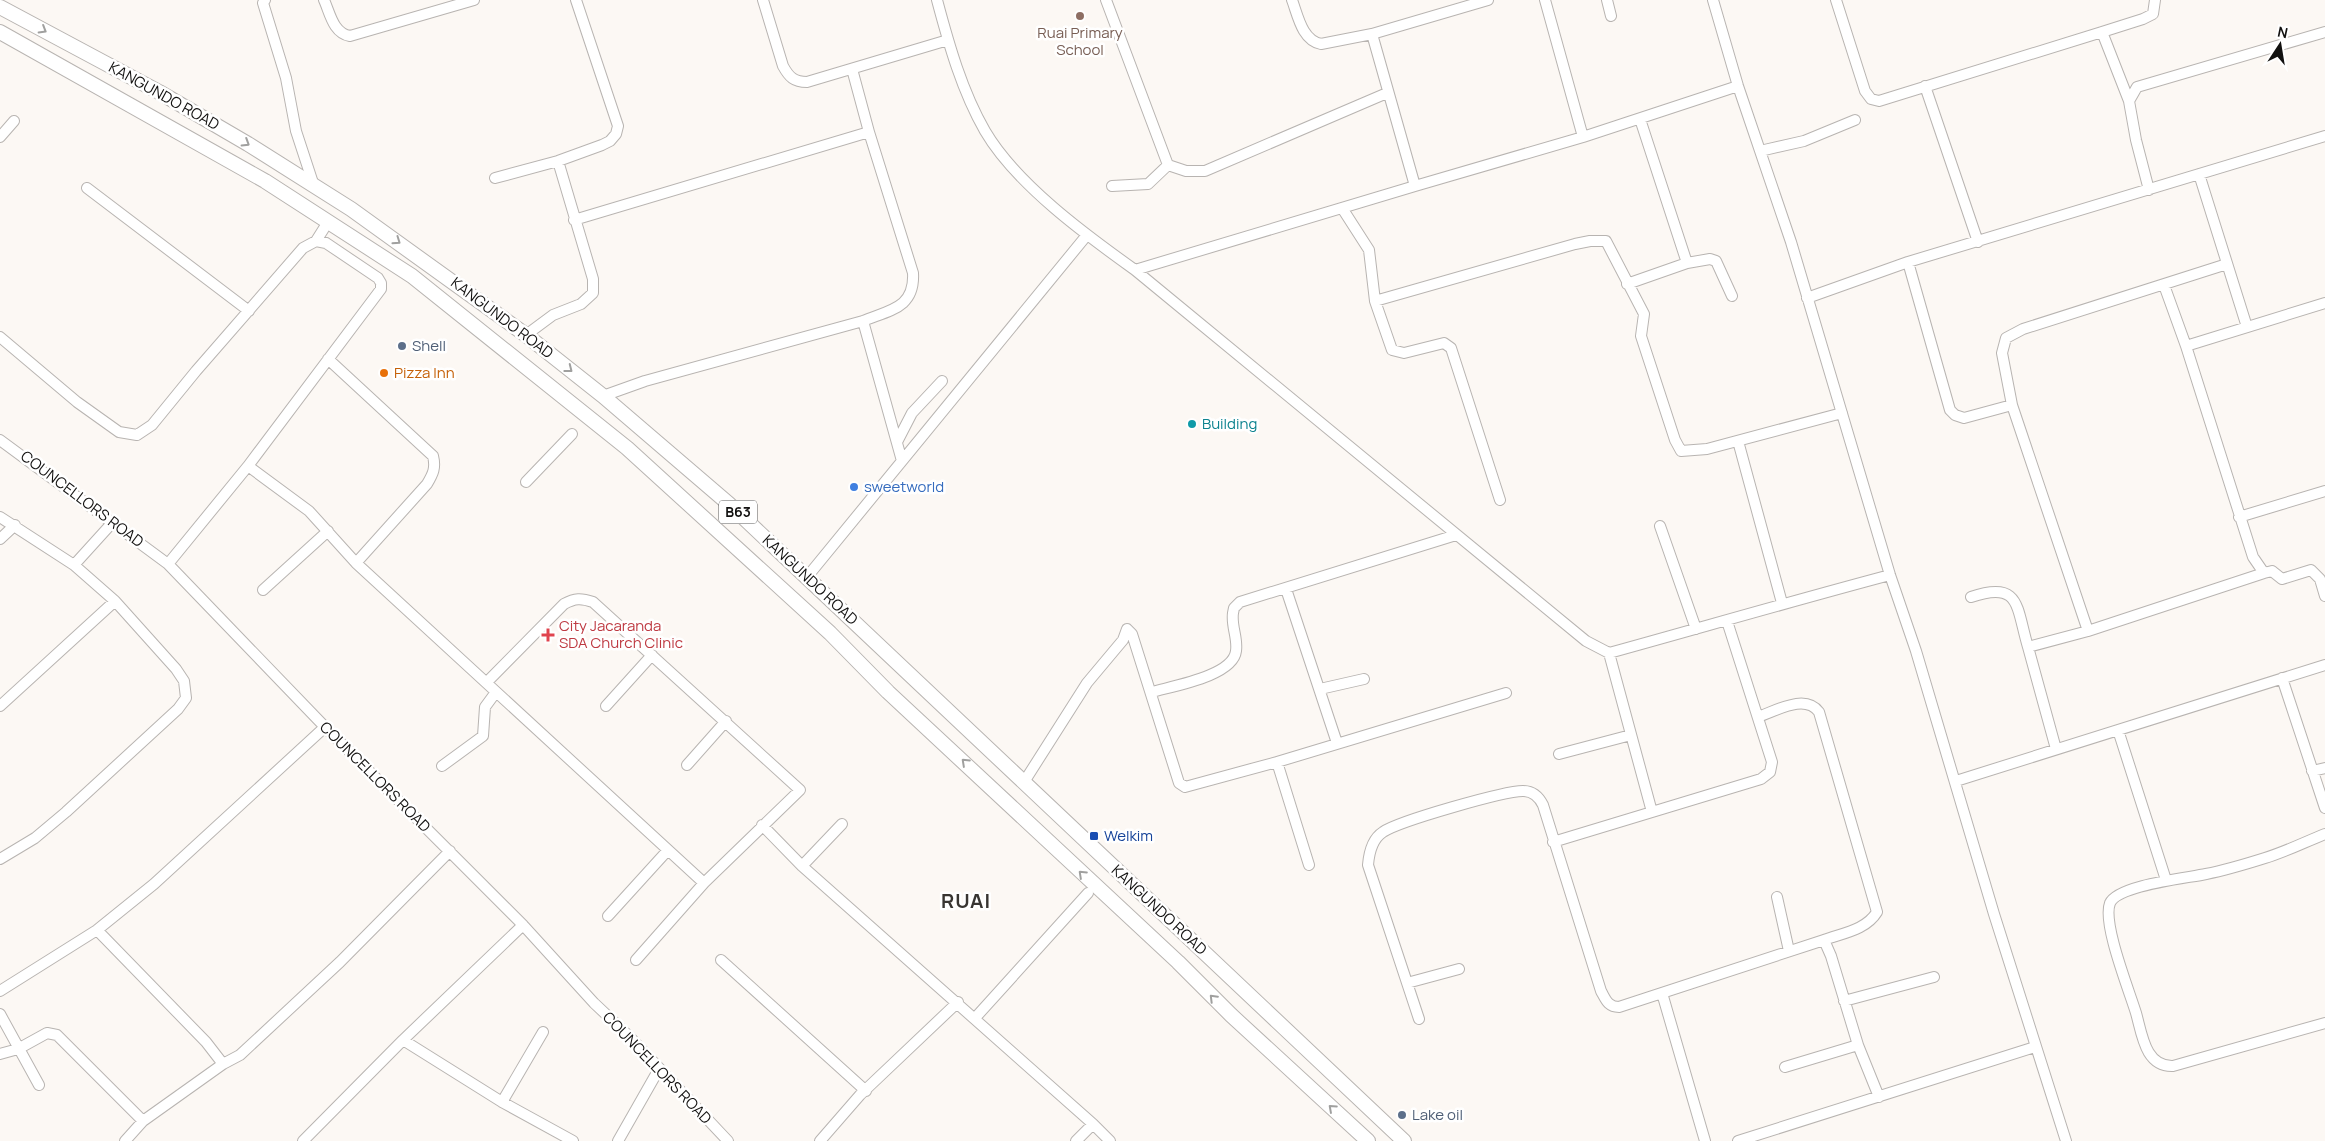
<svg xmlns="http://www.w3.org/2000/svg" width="2325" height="1141" font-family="Manrope,sans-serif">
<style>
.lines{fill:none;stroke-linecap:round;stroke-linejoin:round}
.minor-casing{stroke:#b8b4b1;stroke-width:12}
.highway-casing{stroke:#b8b4b1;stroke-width:16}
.minor{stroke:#fff;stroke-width:10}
.highway{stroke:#fff;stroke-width:14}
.oneway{stroke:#a0a09f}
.education-dot{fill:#8d6e63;stroke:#fff;stroke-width:2}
.service-dot{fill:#5c6f8a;stroke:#fff;stroke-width:2}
.food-dot{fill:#e8710a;stroke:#fff;stroke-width:2}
.culture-dot{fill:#0f9aa8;stroke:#fff;stroke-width:2}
.shop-dot{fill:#3f7fe0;stroke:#fff;stroke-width:2}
.health-dot{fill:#e0444e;stroke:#fff;stroke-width:2}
.transit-dot{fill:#1a4fb4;stroke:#fff;stroke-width:2}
.labels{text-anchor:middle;stroke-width:5;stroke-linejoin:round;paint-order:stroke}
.shield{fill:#fff;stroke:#595858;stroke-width:1}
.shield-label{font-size:14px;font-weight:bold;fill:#121110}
.education-label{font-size:15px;fill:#785e54;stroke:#fff}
.street-label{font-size:15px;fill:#121110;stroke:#fff}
.service-label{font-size:15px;fill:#4e5e75;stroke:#fff;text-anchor:start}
.food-label{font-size:15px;fill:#c56008;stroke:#fff;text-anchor:start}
.culture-label{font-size:15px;fill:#0d838f;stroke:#fff;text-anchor:start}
.shop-label{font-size:15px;fill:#366cbe;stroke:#fff;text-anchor:start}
.health-label{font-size:15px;fill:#be3a42;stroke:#fff;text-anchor:start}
.transit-label{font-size:15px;fill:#164399;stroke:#fff;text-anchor:start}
.district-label{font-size:20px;font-weight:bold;letter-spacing:1px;fill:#383532;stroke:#fff}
</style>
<rect width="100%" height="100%" fill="#fcf8f4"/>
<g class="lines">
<g class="minor-casing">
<path id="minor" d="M265 0 263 3 286 78 296 131 314 186
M324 0C330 13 333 33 350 36L474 0
M763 0 783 66C789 77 794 82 807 82L948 40
M937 0C949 45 962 91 985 131 1016 184 1086 235 1135 270L1586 641 1609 653C1703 627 1796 600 1890 575
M1106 0 1168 165
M1292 0C1298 16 1302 40 1321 44L1372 34 1415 186 1583 137 1738 86
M1545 0 1583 137
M1607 0 1611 16
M1713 0 1738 86 1791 242 1890 575 1916 651 1994 914 2066 1141
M1836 0 1865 91 1871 99 1879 101 2102 32
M1372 34 1488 0
M852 69 869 132
M1925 86 1978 242
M2129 101 2102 32 2143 19 2153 14 2155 0
M0 137 14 121
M1760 151 1804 141 1855 120
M2199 174 2247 327
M495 178 558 161 602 145 610 141 616 134 618 126 576 0
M1112 186 1148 184 1168 165 1186 171H1205L1387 93
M87 188 249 311
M2149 190 2136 140 2129 101 2137 87 2325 32
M1342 208 1369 250 1375 301 1392 350 1404 353 1444 343 1451 348 1500 500
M574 220 869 132 913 273C915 308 890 310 863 321L645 381 603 396
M316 241 328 222
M1908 262 1950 410 1955 415 1964 418 2012 405
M1687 263 1710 259 1716 261 1732 296
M2227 264 2023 329 2006 338 2002 353 2012 405 2088 631 2264 573
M1135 270 1415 186
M1627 284 1687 263 1640 119
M2164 285 2186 346
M1807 298 1908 262 2325 136
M1375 301 1575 244 1590 241H1606L1644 314 1641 336 1675 440 1681 451 1707 449 1842 413
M2325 303 2186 346 2253 557 2264 573 2272 571 2282 579 2311 570 2320 579 2325 596
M863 321 902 461
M526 335 553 315 581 304 593 293V279L558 161
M0 337 77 402 119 432 137 435 152 425 196 371 303 248 316 241 326 243 378 278 381 283V289L248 466
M328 359 433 456C436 468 433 474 427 484L356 563
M0 440 168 564 325 727 523 925 594 1003 630 1037 728 1141
M1738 441 1782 603
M897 442 912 413 942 381
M526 482 572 434
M0 517 74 565 115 601 0 706
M2239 517 2325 491
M1660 526 1696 629
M0 539 15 525
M168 564 248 466 309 511 356 563 704 883 800 790 593 602C581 598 575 598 564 604L487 682
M74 565 113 522
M807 577 1087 235
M1286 589 1337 743
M263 590 328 531
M1971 597C2021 580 2016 607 2028 647
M1609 653 1652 812
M2282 678 2325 808
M1320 689 1364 679
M1152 692C1173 686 1233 676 1236 651 1238 638 1231 626 1233 613L1234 608 1240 602 1456 535
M606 706 652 655
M1758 717C1776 711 1805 693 1819 712L1877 912C1866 930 1843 933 1824 940
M2118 730 2166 880
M2056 749 2028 647 2088 631
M1559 754 1631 735
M1277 762 1309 865
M687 765 726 721
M442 766 483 736 485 707 496 692
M2312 771 2325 768
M1956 781 2325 665
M1024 782 1087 683 1123 640 1127 629 1132 634 1179 783 1185 787 1277 762 1506 693
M762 825 802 866 1093 1124 1076 1141
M2325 834C2305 842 2285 852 2265 858 2246 864 2226 870 2206 874 2188 878 2118 885 2110 903 2102 923 2129 990 2136 1013 2142 1034 2145 1067 2173 1066L2325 1023
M1553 842 1761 779 1770 772 1772 762 1727 621
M0 859 35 838 66 812 178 709 186 698 184 681 176 669 115 601
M802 866 842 824
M1777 897 1789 951
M608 916 668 850
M97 930 206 1042 223 1064
M636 960 704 883
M721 960 866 1091
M1407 983 1459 969
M0 991 97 930 154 884 325 727
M1662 993 1705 1141
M1844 1001 1934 977
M0 1014 39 1085
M975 1018 1088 893
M1419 1019 1368 865C1369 853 1372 839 1383 832 1399 821 1504 791 1523 791 1533 791 1539 797 1543 805L1601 991C1606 1000 1608 1007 1619 1007L1824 940 1831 956 1858 1045 1879 1097
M403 1040 502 1102 573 1141
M0 1054 18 1049 47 1033 57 1035 143 1121
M1785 1067 1858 1045
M502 1102 543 1032
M1093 1124 1110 1141
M125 1141 143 1121 223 1064 240 1055 340 962 450 851
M303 1141 403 1040 523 925
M618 1141 659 1069
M820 1141 860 1095 958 1002
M1738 1141 2035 1047"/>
</g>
<g class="highway-casing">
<path id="highway" d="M0 7 159 92 248 144 351 209 526 335 603 396 729 504 1404 1141
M0 32 265 181 412 276 627 448 830 633 888 692 1178 962 1231 1015 1368 1141"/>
</g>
<use href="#minor" class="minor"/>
<use href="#highway" class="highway"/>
</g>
<defs><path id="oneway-chevron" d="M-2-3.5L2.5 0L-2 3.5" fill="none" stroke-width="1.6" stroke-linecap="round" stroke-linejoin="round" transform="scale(1.25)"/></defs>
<g class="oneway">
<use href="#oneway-chevron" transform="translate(43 30) rotate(31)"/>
<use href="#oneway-chevron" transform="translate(246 143) rotate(32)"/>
<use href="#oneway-chevron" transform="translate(397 241) rotate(35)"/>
<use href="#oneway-chevron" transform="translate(569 369) rotate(38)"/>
<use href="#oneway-chevron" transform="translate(965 762) rotate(-137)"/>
<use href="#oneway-chevron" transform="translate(1082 874) rotate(-137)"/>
<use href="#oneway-chevron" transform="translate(1213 998) rotate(-135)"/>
<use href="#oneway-chevron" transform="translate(1332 1108) rotate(-138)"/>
</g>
<circle class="education-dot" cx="1080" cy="16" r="5"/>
<g class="service-dot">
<circle cx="402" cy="346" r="5"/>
<circle cx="1402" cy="1115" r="5"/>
</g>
<circle class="food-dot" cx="384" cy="373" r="5"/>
<circle class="culture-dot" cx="1192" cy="424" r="5"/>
<circle class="shop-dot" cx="854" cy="487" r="5"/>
<path class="health-dot" d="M545.5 627.5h5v5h5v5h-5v5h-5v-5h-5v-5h5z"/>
<rect class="transit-dot" x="1089" y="831" width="10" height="10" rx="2.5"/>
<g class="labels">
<rect class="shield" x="719" y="500.5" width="38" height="23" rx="4"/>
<g class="shield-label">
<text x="738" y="517">B63</text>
</g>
<g class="education-label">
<text x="1080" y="38">Ruai Primary<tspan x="1080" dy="17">School</tspan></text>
</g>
<g class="street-label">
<text transform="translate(164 96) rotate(29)" y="5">KANGUNDO ROAD</text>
<text transform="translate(502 318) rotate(37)" y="5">KANGUNDO ROAD</text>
<text transform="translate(82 499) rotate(37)" y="5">COUNCELLORS ROAD</text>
<text transform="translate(810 580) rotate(43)" y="5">KANGUNDO ROAD</text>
<text transform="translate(375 777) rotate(45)" y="5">COUNCELLORS ROAD</text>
<text transform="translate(1159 910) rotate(43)" y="5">KANGUNDO ROAD</text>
<text transform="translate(657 1068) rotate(46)" y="5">COUNCELLORS ROAD</text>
</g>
<g class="service-label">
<text x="412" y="351">Shell</text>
<text x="1412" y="1120">Lake oil</text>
</g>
<g class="food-label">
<text x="394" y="378">Pizza Inn</text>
</g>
<g class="culture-label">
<text x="1202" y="429">Building</text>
</g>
<g class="shop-label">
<text x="864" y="492">sweetworld</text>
</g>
<g class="health-label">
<text x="559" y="631">City Jacaranda<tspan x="559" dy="17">SDA Church Clinic</tspan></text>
</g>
<g class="transit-label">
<text x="1104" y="841">Welkim</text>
</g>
<g class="district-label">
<text x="966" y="908">RUAI</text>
</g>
</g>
<g transform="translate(2280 45) rotate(12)" stroke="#ffffff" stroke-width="4" paint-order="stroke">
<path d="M0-4L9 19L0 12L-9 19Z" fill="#121110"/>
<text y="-8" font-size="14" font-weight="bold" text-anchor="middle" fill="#121110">N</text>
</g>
</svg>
